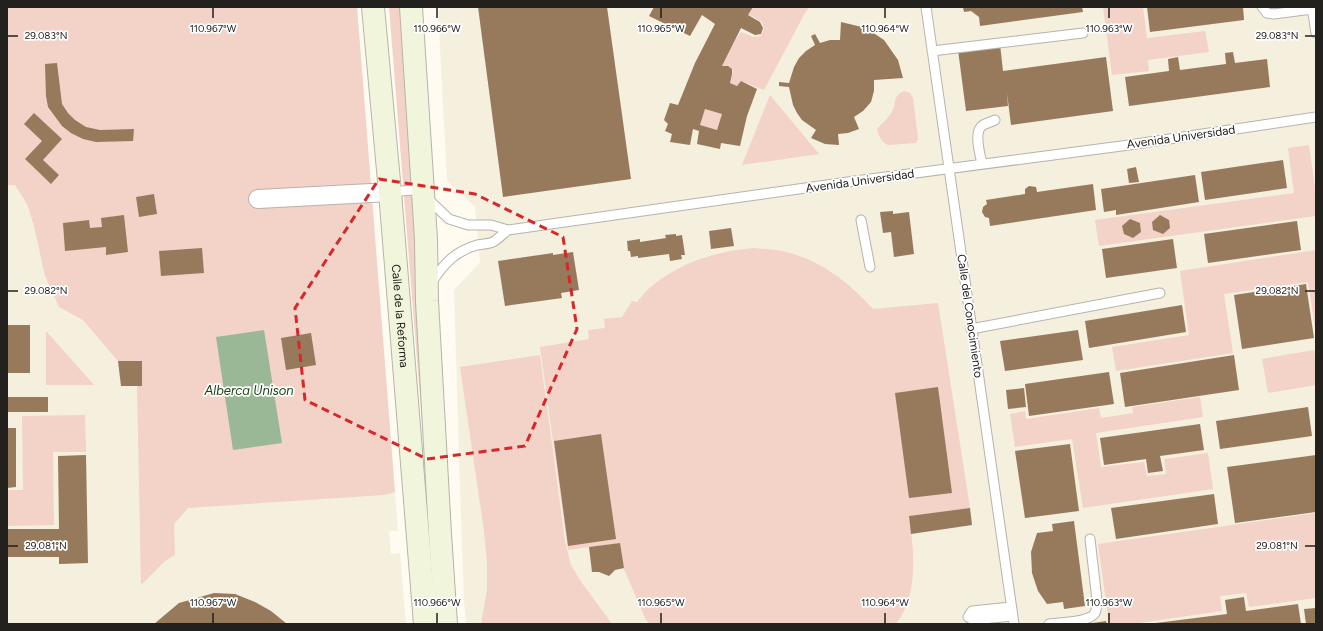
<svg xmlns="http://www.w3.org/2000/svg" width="1323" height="631" font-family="Figtree,sans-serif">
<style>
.built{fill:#f5efde}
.green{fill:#f3d2c8}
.water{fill:#9ab796}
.building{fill:#97795c;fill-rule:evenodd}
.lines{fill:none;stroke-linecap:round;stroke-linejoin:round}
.service-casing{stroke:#b7b3aa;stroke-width:11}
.minor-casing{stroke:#b7b3aa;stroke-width:20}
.secondary-casing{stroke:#b7b3aa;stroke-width:24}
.service{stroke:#fff;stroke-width:9}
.minor{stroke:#fff;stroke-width:18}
.secondary{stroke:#f1f5dc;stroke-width:22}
.marked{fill:none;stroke:#d62828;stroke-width:3;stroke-dasharray:8 5;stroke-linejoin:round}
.ticks{fill:none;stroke:#22211e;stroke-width:1.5}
.labels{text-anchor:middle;stroke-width:3.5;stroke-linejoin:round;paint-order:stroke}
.street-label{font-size:12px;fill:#22211e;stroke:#fff}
.water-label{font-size:13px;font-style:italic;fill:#194215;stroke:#fff}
.ticks-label{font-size:10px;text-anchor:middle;fill:#22211e;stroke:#fff;stroke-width:3.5;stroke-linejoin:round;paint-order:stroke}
</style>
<rect width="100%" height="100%" fill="#fffbf1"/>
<path class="built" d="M7 7H357L398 531H389L391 554 400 553 406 624H7Z
M442 7H1316V624H466L464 601 460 489 454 290 480 262 475 207 447 181 438 11Z"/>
<path class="green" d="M7 7H357L395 492 384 495 188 508 174 524 175 555 165 561 141 585 137 386 142 361H118L83 320 59 307 45 276 34 226 27 204 15 185H7Z
M389 7H401L427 449 424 448Z
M753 7H810L806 11 764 90 741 81 737 86 730 83 733 70 722 66 736 39 741 32 753 37 761 36 764 29 762 22 752 16 748 15Z
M1103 7H1143L1147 38 1205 31 1209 52 1148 60 1149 71 1112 75Z
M904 91 910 93 913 98 918 138 916 143 888 145C881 142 879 136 877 129 882 124 888 118 892 112 897 103 892 96 904 91Z
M770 95 819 154 742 165Z
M705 109 722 114 717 130 700 125Z
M1309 145 1316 195V216L1099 246 1095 220 1294 193 1288 148Z
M754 248C761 249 769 249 776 250 815 256 847 280 873 309L938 303 970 508 909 516C914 552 919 593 896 624H650L646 620 624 569 620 543 568 550 540 347 589 339 588 330 605 328 604 319 622 317 632 301 637 302C642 297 646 290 652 286 681 262 717 251 754 248Z
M1316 250V334L1308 282 1224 294 1233 353 1116 371 1112 347 1189 335 1180 271Z
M46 331 94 385H46Z
M1314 350 1316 361V385L1268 393 1262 359Z
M540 355 565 541 571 565 582 583 612 624H481L487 590V562L484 531 460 367Z
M1200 397 1203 417 1096 433 1101 467 1144 462 1147 476 1166 474 1164 459 1208 453 1213 489 1083 508 1072 439 1015 447 1010 414 1025 411 1026 419 1099 408 1101 418 1133 413 1132 407Z
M85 415 86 452H53L54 525 7 526V490H23L22 416Z
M1316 513V598L1249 607 1246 593 1220 596 1222 611 1132 624H1109L1098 544Z"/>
<path class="water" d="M264 330 282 443 233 450 216 337Z"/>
<path class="building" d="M478 7H607L631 179 503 197Z
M654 7H722L725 8V7H753L748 15 760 22 763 28 761 34 755 35 741 28 722 66H728L732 69V74L730 83 737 86 741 81 757 89 747 116 740 146 721 143 720 149 697 144 699 131 693 129 690 145 670 142 672 134 665 131 668 124 664 120 670 103 678 105 695 63 715 24 702 15 690 36 649 16ZM705 109 722 114 717 130 700 125Z
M963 7H1082L1083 12 980 26 979 17 971 11 964 12Z
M1147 7H1243L1244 20 1150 32Z
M841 22 866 28 884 40 898 60 903 78 874 80V91L871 102 863 111 854 117 859 129 848 133 838 134 839 145 825 144 811 138 816 130 802 120 797 113 793 105 789 87 779 86V82L789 83 794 67 799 58 806 51 815 45 811 36 815 34 820 43 830 40H840Z
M1000 44 1003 71 1106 57 1113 111 1011 125 1007 93 1008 106 966 111 958 50Z
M1233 52 1235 63 1267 59 1270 87 1129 106 1125 77 1169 71 1168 59 1178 57 1180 70 1226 64 1225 53Z
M57 63 62 104 68 113 75 120 86 127 100 130 134 129 133 141 96 142 83 139 71 133 62 126 48 107 46 96 45 64Z
M34 113 62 139 43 160 59 175 51 184 25 159 42 141 24 124Z
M1283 160 1287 188 1205 200 1201 172Z
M1136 167 1139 182 1129 183 1127 169Z
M1195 175 1199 202 1116 215V210L1104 212 1101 189Z
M1093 184 1096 210 990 226 989 218 985 217 982 212 983 207 987 204 986 200 1025 194V189L1029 186 1036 187 1037 192Z
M154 194 157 214 139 217 136 197Z
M893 211V214L909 212 914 254 894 257 891 232 883 233 880 212Z
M124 215 128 252 106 255V247L65 251 63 223 89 220 90 228 102 227 101 218Z
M1160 215 1169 220 1170 228 1163 234 1153 230 1152 222Z
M1130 219 1140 223 1141 232 1133 238 1124 234 1122 226Z
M1297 221 1301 250 1208 263 1204 234Z
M731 228 734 246 711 249 709 231Z
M676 234V236L682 235 685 255H681L682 259 670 261 669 254 638 258V256L631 257 630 251H628L627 241 640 239V242L666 238 665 235Z
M1173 239 1177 268 1106 278 1102 249Z
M202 248 204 273 161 276 159 251Z
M573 252 579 290 561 293 562 298 505 306 498 261 553 253V255Z
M1306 284 1314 338 1242 349 1234 295Z
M1182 305 1186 332 1089 348 1085 321Z
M7 325H30V373H7Z
M1078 330 1083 360 1005 371 1000 341Z
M311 333 316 365 286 370 281 338Z
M1234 355 1239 390 1125 407 1120 373Z
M118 361H142V386H121Z
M1109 372 1114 404 1029 416 1025 384Z
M938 387 952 493 909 498 895 393Z
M1024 388 1026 407 1008 409 1006 390Z
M7 397H48V412H7Z
M1308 407 1312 436 1220 449 1216 421Z
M1200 424 1204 450 1160 456 1163 471 1148 473 1146 459 1104 465 1100 438Z
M7 428H16V487L7 488Z
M601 434 616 539 568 546 554 441Z
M1070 444 1079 511 1025 518 1015 451Z
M86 455 88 563 59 564V557H7V529H59L58 456Z
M1316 455V512L1235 523 1227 467Z
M1214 494 1218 524 1116 539 1111 508Z
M970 508 972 525 911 534 909 516Z
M1074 521 1085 606 1064 609 1063 602 1047 604 1038 591 1032 573 1031 552 1037 533 1053 531 1052 524Z
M620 543 624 568 615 570 609 576 599 572H592L589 547Z
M214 593 235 594 255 602 271 611 287 624H154L179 603Z
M1244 597 1246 611 1298 604 1301 624H1156V623L1227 614 1225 600Z
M1316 608V624H1306L1304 609Z
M1106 621 1107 624H1093V623Z"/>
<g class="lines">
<g class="service-casing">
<path id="service" d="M926 7 1014 624
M1262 7 1267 13 1274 14 1312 9
M1312 7 1316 33
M932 51 1083 33
M982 164C980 154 973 131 983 125 987 123 991 122 995 120
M390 192 424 189 429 200 449 219 468 225H491L508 230
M861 220 870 267
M432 282C444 263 456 251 477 245 482 244 489 244 493 242 498 239 503 234 508 230L855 181 1129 145 1316 117
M971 329 1160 293
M1011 607 972 611 968 617 973 620 1012 616
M1049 624C1060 623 1090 622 1095 613 1097 609 1097 604 1097 600L1090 539"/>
</g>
<g class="minor-casing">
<path id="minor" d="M258 199 390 192"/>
</g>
<g class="secondary-casing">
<g id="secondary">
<path id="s1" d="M373 7 390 192 425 624"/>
<path d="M411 7 426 239 427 301 440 534 446 624"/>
</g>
</g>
<use href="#service" class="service"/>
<use href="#minor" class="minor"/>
<use href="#secondary" class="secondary"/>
</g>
<path class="marked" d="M379 179 475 194 563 237 577 329 525 446 427 459 305 400 295 308Z"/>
<path class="ticks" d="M213 8V18M437 8V18M661 8V18M885 8V18M1109 8V18M8 36H18M1305 36H1315M8 291H18M1305 291H1315M8 546H18M1305 546H1315M213 613V623M437 613V623M661 613V623M885 613V623M1109 613V623"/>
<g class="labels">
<g class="street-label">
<text transform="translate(1181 137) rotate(-8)" y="4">Avenida Universidad</text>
<text transform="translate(860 181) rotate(-8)" y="4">Avenida Universidad</text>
<text dy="4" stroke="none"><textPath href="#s1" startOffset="310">Calle de la Reforma</textPath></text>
<text transform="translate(970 316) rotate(82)" y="4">Calle del Conocimiento</text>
</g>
<g class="water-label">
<text x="249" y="395">Alberca Unison</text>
</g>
</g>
<g class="ticks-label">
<text x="213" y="32">110.967°W</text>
<text x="437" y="32">110.966°W</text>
<text x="661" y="32">110.965°W</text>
<text x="885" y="32">110.964°W</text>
<text x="1109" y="32">110.963°W</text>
<text x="46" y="39">29.083°N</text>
<text x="1277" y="39">29.083°N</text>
<text x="46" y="294">29.082°N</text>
<text x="1277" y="294">29.082°N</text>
<text x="46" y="549">29.081°N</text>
<text x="1277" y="549">29.081°N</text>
<text x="213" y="606">110.967°W</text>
<text x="437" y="606">110.966°W</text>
<text x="661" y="606">110.965°W</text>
<text x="885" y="606">110.964°W</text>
<text x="1109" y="606">110.963°W</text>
</g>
<rect width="1323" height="631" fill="none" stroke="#22211e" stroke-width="16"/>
</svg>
